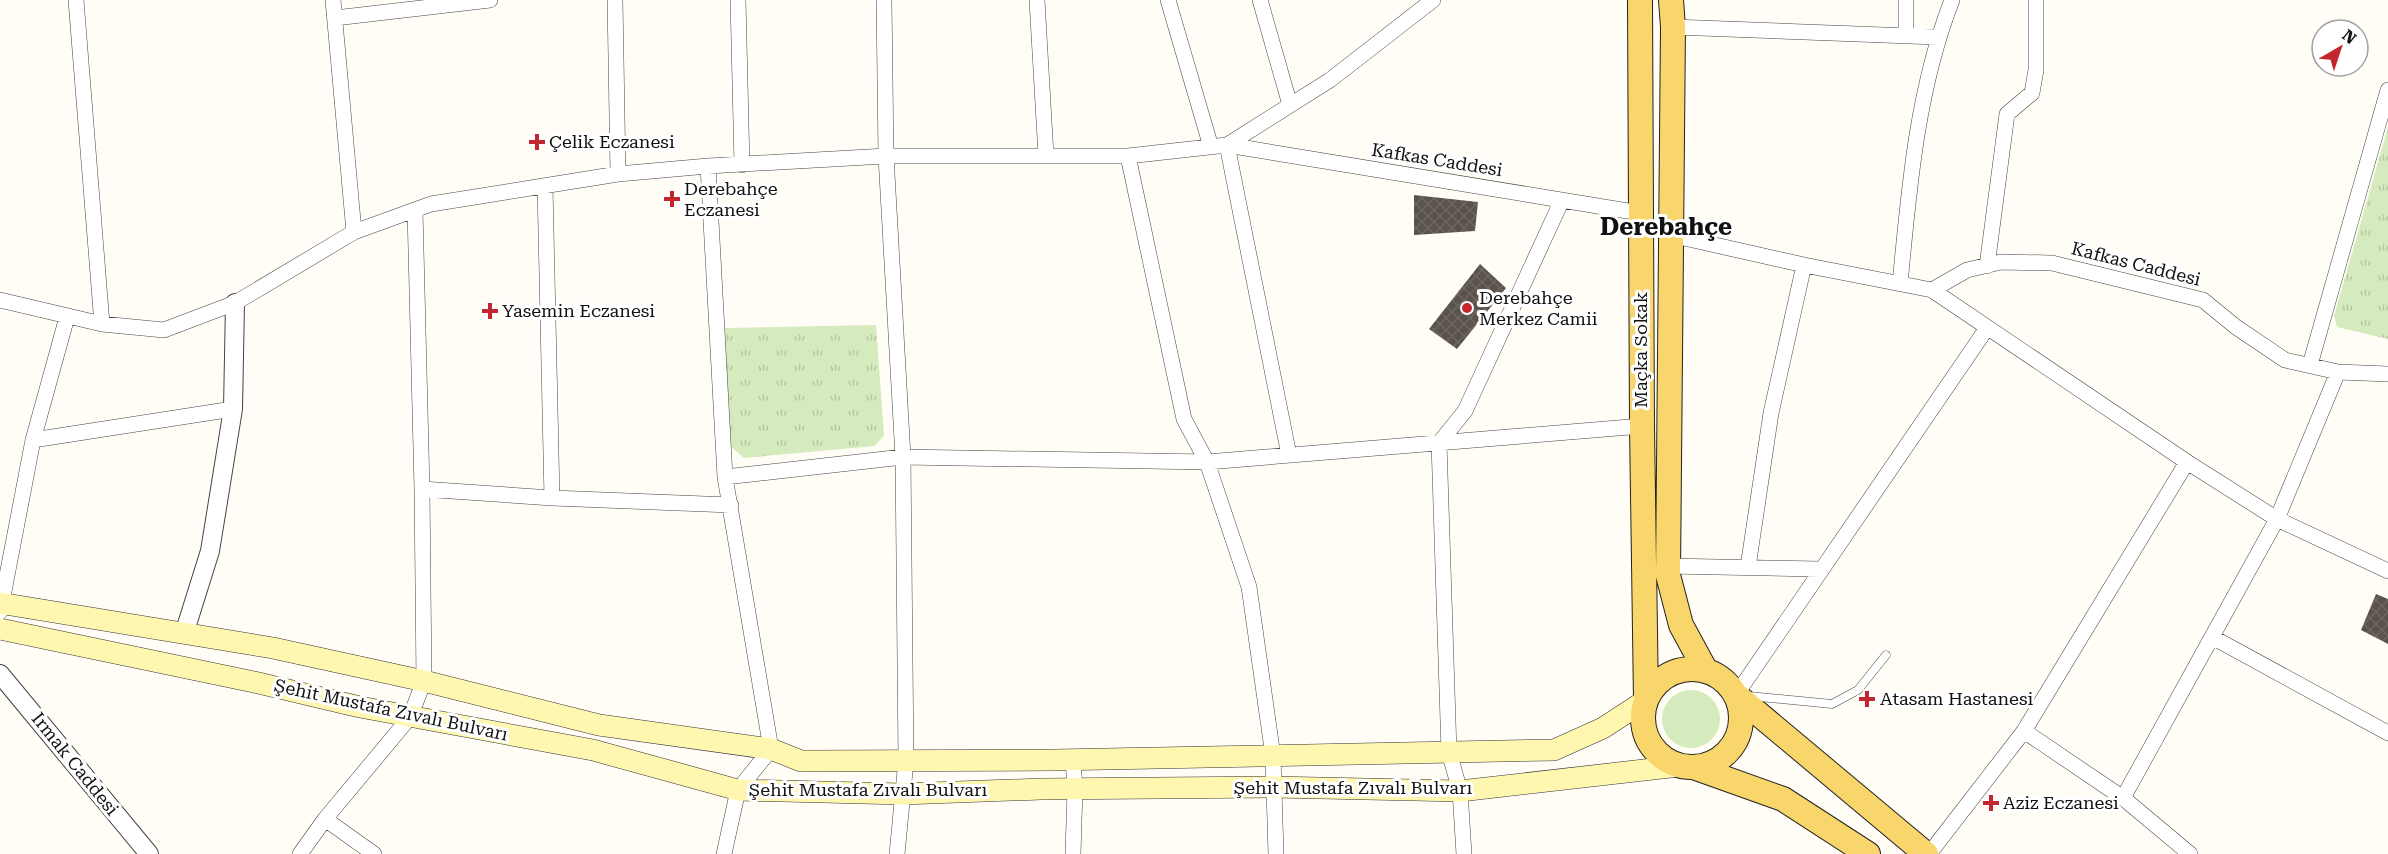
<svg xmlns="http://www.w3.org/2000/svg" width="2388" height="854" font-family="'Roboto Serif',serif">
<style>
.grass{fill:#d5ebbd}
.park{fill:url(#park-tufts)}
.building{fill:url(#building-cross-hatch)}
.lines{fill:none;stroke-linecap:round;stroke-linejoin:round}
.service-casing{stroke:#444;stroke-width:9}
.minor-casing{stroke:#444;stroke-width:16}
.tertiary-casing{stroke:#444;stroke-width:20}
.secondary-casing{stroke:#333;stroke-width:22}
.primary-casing{stroke:#222;stroke-width:26}
.service{stroke:#fff;stroke-width:8}
.minor{stroke:#fff;stroke-width:15}
.tertiary{stroke:#fff;stroke-width:18}
.secondary{stroke:#fff6b0;stroke-width:21}
.primary{stroke:#f9d66b;stroke-width:24}
.poi-dot{fill:#c4262e;stroke:#fff;stroke-width:2}
.labels{text-anchor:middle;stroke-width:6;stroke-linejoin:round;paint-order:stroke}
.poi-label{font-size:18px;fill:#111;stroke:#fff;text-anchor:start}
.street-label{font-size:18px;fill:#111;stroke:#fff}
.district-label{font-size:24px;font-weight:bold;fill:#111;stroke:#fff}
</style>
<defs>
<pattern id="park-tufts" width="24" height="20" patternUnits="userSpaceOnUse" patternTransform="scale(1.5)"><rect width="24" height="20" fill="#d5ebbd"/><path d="M3 7l-1-3M5 7V3M7 7l1-3M15 17l-1-3M17 17v-4M19 17l1-3" fill="none" stroke="#b6c8a1"/></pattern>
<pattern id="building-cross-hatch" width="8" height="8" patternUnits="userSpaceOnUse" patternTransform="scale(1.5)"><rect width="8" height="8" fill="#5a524d"/><path d="M0 0l8 8M0 8l8-8" fill="none" stroke="#6d6662"/></pattern>
</defs>
<rect width="100%" height="100%" fill="#fffdf5"/>
<path class="grass" d="M1662 719a29 29 0 1 1 58 0a29 29 0 1 1-58 0Z"/>
<path class="park" d="M2388 127V339L2337 327 2334 316Z
M876 325 884 435 875 446 744 458 729 445 725 328Z"/>
<path class="building" d="M1414 195 1478 202 1475 231 1414 235Z
M1480 264 1506 288 1457 349 1429 329Z
M2376 594 2388 599V644L2361 630Z"/>
<g class="lines">
<g class="service-casing">
<path id="service" d="M1749 696 1832 704 1858 690 1886 655"/>
</g>
<g class="minor-casing">
<path id="minor" d="M76 0 102 324
M333 0 354 232
M615 0 618 174
M738 0 742 165
M884 0 886 156 903 457 906 761 897 854
M1037 0 1046 156
M1168 0 1211 147
M1260 0 1290 105
M1906 0V36
M335 18 490 0
M1673 27 1937 37
M1227 145 1640 213
M1227 145 1289 455
M1128 156 1184 419 1207 462 1249 587 1273 756 1276 854
M708 166 725 477 771 749 738 790 724 854
M545 186 552 498
M1671 235 1804 265 1932 290 2187 462 2277 519 2388 571
M1987 266 2007 114 2032 93 2036 70V0
M1900 284C1909 188 1917 90 1952 0
M1932 290 1967 270 2001 262 2052 263 2203 300 2236 327 2285 360 2338 372 2388 374
M0 300 102 324 164 330 235 303 354 232 431 204 618 174 708 166 886 156H1128L1227 145 1330 80 1433 0
M2310 365 2388 90
M33 440 233 409
M725 477 903 457 1207 462 1642 426
M422 489 552 498 731 505
M1668 566 1820 569
M1748 567 1771 413 1804 265
M0 612 33 440 67 317
M2212 637 2388 733
M1736 695 1987 328
M2024 731 2123 798 2190 854
M1073 760 1075 789 1073 854
M2123 798 2277 519 2338 372
M325 819 374 854
M300 854 325 819 410 717 424 681 422 489 415 210
M1464 854 1460 791 1449 752 1439 443 1465 411 1562 200
M1929 854 2024 731 2187 462"/>
</g>
<g class="tertiary-casing">
<path id="tertiary" d="M184 634 210 551 233 409 235 303
M0 674 149 854"/>
</g>
<g class="secondary-casing">
<path id="secondary" d="M0 603 273 648 424 681 599 725 771 749 801 761 1054 760 1554 750 1603 728 1646 700
M0 629 254 682 360 707 593 750 738 790 903 794 1041 789 1273 787 1460 791 1679 766"/>
</g>
<g class="primary-casing">
<path id="primary" d="M1640 0 1642 426 1646 700
M1671 0 1673 27 1668 575 1681 625 1706 671
M1643 718a49 49 0 1 1 98 0a49 49 0 1 1-98 0Z
M1736 695 1926 854
M1696 768 1783 799 1868 854"/>
</g>
<use href="#service" class="service"/>
<use href="#minor" class="minor"/>
<use href="#tertiary" class="tertiary"/>
<use href="#secondary" class="secondary"/>
<use href="#primary" class="primary"/>
</g>
<g class="poi-dot">
<path d="M534 133h6v6h6v6h-6v6h-6v-6h-6v-6h6z"/>
<path d="M669 190h6v6h6v6h-6v6h-6v-6h-6v-6h6z"/>
<circle cx="1467" cy="308" r="6"/>
<path d="M487 302h6v6h6v6h-6v6h-6v-6h-6v-6h6z"/>
<path d="M1864 690h6v6h6v6h-6v6h-6v-6h-6v-6h6z"/>
<path d="M1988 794h6v6h6v6h-6v6h-6v-6h-6v-6h6z"/>
</g>
<g class="labels">
<g class="poi-label">
<text x="549" y="148">Çelik Eczanesi</text>
<text x="684" y="195">Derebahçe<tspan x="684" dy="21">Eczanesi</tspan></text>
<text x="1479" y="304">Derebahçe<tspan x="1479" dy="21">Merkez Camii</tspan></text>
<text x="502" y="317">Yasemin Eczanesi</text>
<text x="1880" y="705">Atasam Hastanesi</text>
<text x="2003" y="809">Aziz Eczanesi</text>
</g>
<g class="street-label">
<text transform="translate(1437 160) rotate(9)" y="6">Kafkas Caddesi</text>
<text transform="translate(2136 264) rotate(14)" y="6">Kafkas Caddesi</text>
<text transform="translate(1641 350) rotate(-90)" y="6">Maçka Sokak</text>
<text transform="translate(391 710) rotate(12)" y="6">Şehit Mustafa Zıvalı Bulvarı</text>
<text transform="translate(75 764) rotate(51)" y="6">Irmak Caddesi</text>
<text x="1353" y="794">Şehit Mustafa Zıvalı Bulvarı</text>
<text x="868" y="796">Şehit Mustafa Zıvalı Bulvarı</text>
</g>
<g class="district-label">
<text x="1666" y="235">Derebahçe</text>
</g>
</g>
<g transform="translate(2340 48) rotate(39)"><circle r="28" fill="#ffffff" stroke="#a0a0a0" stroke-width="1.5"/>
<path d="M0-4.5L10 22L0 15L-10 22Z" fill="#c4262e"/>
<text y="-9" font-size="16" font-weight="bold" text-anchor="middle" fill="#111111">N</text>
</g>
</svg>
